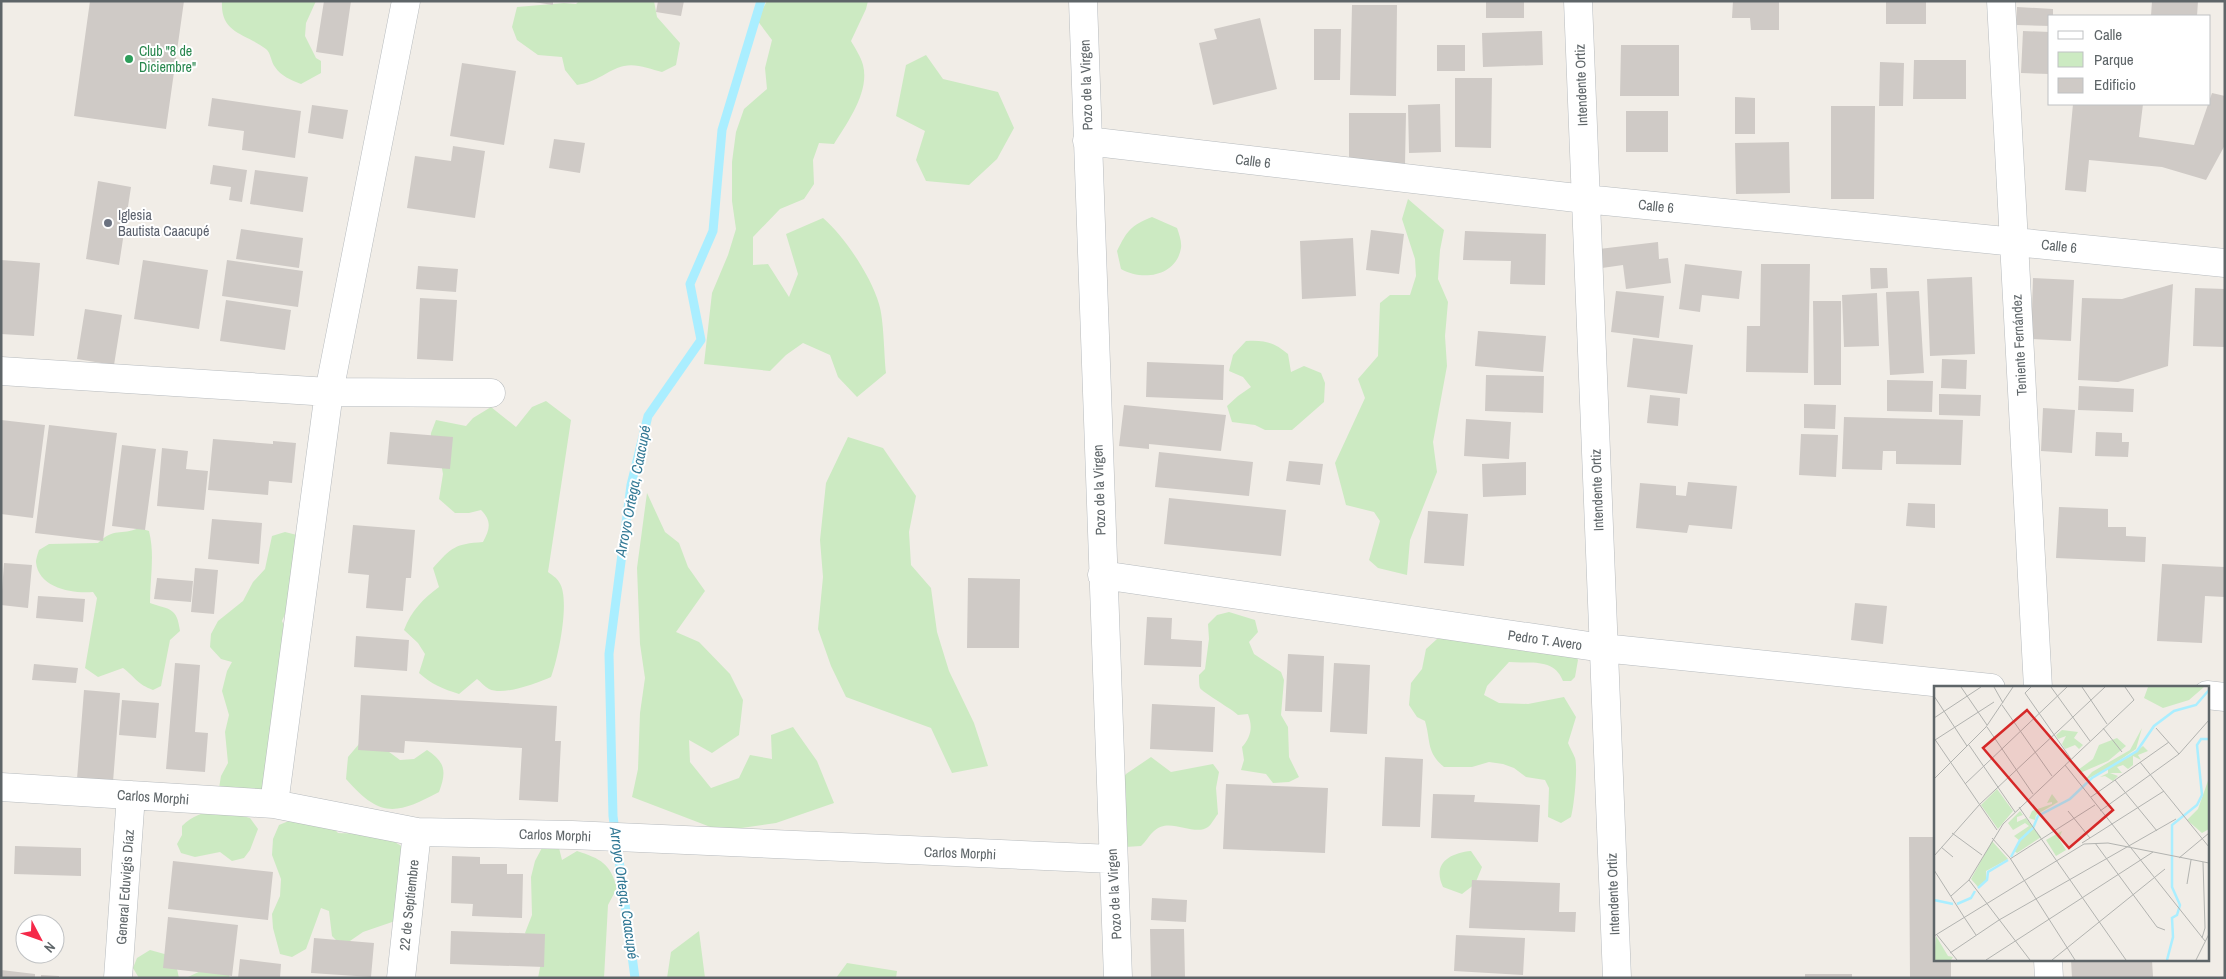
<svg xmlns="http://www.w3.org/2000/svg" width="2226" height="979" font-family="'Archivo Narrow',sans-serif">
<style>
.green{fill:#cceac2}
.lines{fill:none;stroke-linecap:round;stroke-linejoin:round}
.stream{stroke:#aef;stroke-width:9}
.building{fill:#cfcac6}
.minor-casing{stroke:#b7bbbe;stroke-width:29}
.minor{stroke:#fff;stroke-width:28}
.leisure-dot{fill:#2e9e5b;stroke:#fff;stroke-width:2}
.worship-dot{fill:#6b7280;stroke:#fff;stroke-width:2}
.labels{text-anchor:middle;stroke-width:4;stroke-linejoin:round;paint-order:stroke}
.leisure-label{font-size:14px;fill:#27864d;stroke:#fff;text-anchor:start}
.street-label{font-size:14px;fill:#5e6568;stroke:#fff}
.worship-label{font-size:14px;fill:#5b616d;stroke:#fff;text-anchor:start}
.water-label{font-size:15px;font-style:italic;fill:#337995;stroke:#fff}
.inset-river{fill:none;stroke:#aef;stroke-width:2.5}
.inset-road{fill:none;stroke:#b2b3b0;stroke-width:1}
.view{fill:#d62828;fill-opacity:0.15;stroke:#d62828;stroke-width:2.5}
.inset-edge{fill:none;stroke:#5e6568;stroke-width:2.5}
</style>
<rect width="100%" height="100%" fill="#f1ede7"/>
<path class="green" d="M222 1H316L306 23 305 36 316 58 321 61V73L301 84C291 80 281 76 275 67 271 62 271 53 266 49 245 33 220 34 222 1Z
M579 1H654L657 17 680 43 676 65 662 72C650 69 636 63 624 66 607 70 598 82 577 85L565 70 562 57 538 55 517 40 512 27 517 7 564 3 576 4Z
M767 1H868L866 9 851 41C855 48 861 57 863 65 870 92 847 123 834 144L819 143 813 160 814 184 804 199 780 209 753 237V265L768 264 789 297 798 274 786 234 823 218C844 236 871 276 879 304 884 320 884 355 886 373L857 397 838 377 830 355 803 343 786 355 770 371 704 364 712 293 728 255 736 229 732 201V162L736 132 744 109 767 89 765 68 772 40 757 20Z
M926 55 943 79 998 92 1014 128 997 159 969 185 926 181 916 160 925 131 896 116 906 65Z
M1408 199 1444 230 1440 250 1438 279 1448 302 1445 336 1447 366 1433 442 1437 472 1410 540 1407 575 1378 568 1369 560 1380 521 1374 512 1346 505 1335 463 1365 398 1358 379 1378 356 1380 303 1390 295H1410L1416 276 1415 259 1402 219Z
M1152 217 1177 228C1179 234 1182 242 1181 248 1176 277 1142 281 1121 269L1117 251C1127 231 1131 225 1152 217Z
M1246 341C1265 340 1273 342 1288 354L1291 372 1304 366 1321 373 1325 383 1324 402 1292 430H1265L1255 425 1232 422 1227 406 1238 396 1251 387 1243 377 1229 371 1233 355Z
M546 401 571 420 548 572C552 575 557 578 559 582 571 598 558 659 551 677 537 683 504 696 489 689 485 687 481 682 477 679L459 694C443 689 431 684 419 673L425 654 418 643 404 630C411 611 423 599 439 587L433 568C452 547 455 544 483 542 490 529 492 521 481 510L469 513H455L439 499 443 474 441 463 430 447 431 433 436 420 466 426 473 418 491 407 516 427 532 407Z
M848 437 883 448 916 496 909 532 911 565 931 588 937 632 949 671 974 723 988 766 952 773 931 728 846 697 831 666 818 629 823 577 820 540 826 483Z
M647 493 665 532 679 543 688 567 705 591 676 632 699 642 730 674 743 700 739 735 712 753 689 740 690 762 711 788 739 778 750 755 772 759 771 735 793 727 817 761 834 803 776 823 721 831 632 797 638 769 640 713 645 678 640 644 637 568Z
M139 528 149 531C155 555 150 578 150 603 170 610 177 607 180 631L170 640 161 686 153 690C137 684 136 678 123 668L98 677 85 668 97 598 93 592C73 594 38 588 36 562 36 559 38 553 39 550L49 544 98 543C115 527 120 536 139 528Z
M285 532 297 535 291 600 282 621 286 630 269 770 263 784V794H218L221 776 228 763 225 732 229 715 222 691 227 671 232 662 221 659 210 647 211 634 218 621 243 601 253 582 265 569 272 536Z
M1229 612 1255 620 1258 632 1249 642 1254 654 1281 672 1284 680 1281 715 1288 727 1289 757 1299 777 1289 782 1273 783 1266 774 1241 770 1244 760 1242 747C1251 737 1253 727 1248 714L1238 715C1232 709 1202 692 1200 688 1199 685 1199 679 1199 675L1205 669 1209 639 1208 624 1217 615Z
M1458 633 1574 653 1578 660 1575 677 1571 681H1563C1554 657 1529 664 1509 662L1487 686 1484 695 1499 703 1528 704 1564 697 1576 717 1568 743C1570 748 1573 753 1575 758 1578 768 1574 806 1571 817L1561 823 1548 817 1549 788 1545 780 1526 777 1514 768 1503 764 1489 762 1472 767H1444C1426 752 1431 741 1425 721L1417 717 1409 705 1411 683 1422 669 1426 649 1437 639Z
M359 744 381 746 400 760 414 759 427 750C445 762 447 771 439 792 396 815 380 818 346 779L348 757Z
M1151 757 1171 772 1213 764 1219 772 1216 788 1218 814C1215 817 1212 824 1208 827 1194 837 1169 816 1154 831 1149 835 1146 842 1141 846L1125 847 1110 797 1126 774Z
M214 808 250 818 258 829 250 850 244 858 232 861 220 852 195 857 181 853 177 844 182 835V826C193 815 201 815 214 808Z
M296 818 328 822 338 833C366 834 384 832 407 850L398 920 363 932 347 943 338 942 332 936 329 911 321 908 306 949 292 957 280 954 273 928 272 914 280 896 281 879 272 855 273 839 279 825Z
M544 844H558L562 860 577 851C601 859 610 863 617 888L608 905 604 978H538L542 957 525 933 532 915 531 877 535 861Z
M1471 851 1482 867 1475 884 1462 894 1443 887C1432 864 1449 853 1471 851Z
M699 931 705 978H667L671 952Z
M150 950 168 955 177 969 179 978H139L133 968 137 958Z
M847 963 897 971 896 978H836Z
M213 965 227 967 230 978H186Z"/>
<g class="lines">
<path class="stream" d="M635 978 613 816 609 654 631 485 648 416 701 340 690 284 713 231 722 130 761 1"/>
</g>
<path class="building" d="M90 1H184L166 129 74 116Z
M324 1H351L343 56 316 52Z
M527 1H553V5Z
M658 1H684L681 16 656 12Z
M1486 1H1524V18H1486Z
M1733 1H1779V30H1751L1750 18H1732Z
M1886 1H1926V24H1886Z
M2152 1H2198L2197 16H2151Z
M1352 5H1397L1396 96 1350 95Z
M2017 7 2053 9V16H2050V26L2016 25Z
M1260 18 1277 89 1213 105 1199 43 1217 39 1214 29Z
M1314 29H1341L1340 80H1314Z
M1542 31 1543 65 1483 67 1482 33Z
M2023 31 2050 32V74L2021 73Z
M1437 45H1465V71H1437Z
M1621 45H1679V96H1620Z
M1914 60H1966V99H1913Z
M1880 62 1904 63 1903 106H1879Z
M462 63 516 71 504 145 450 136Z
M1455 78H1492L1491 148 1455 147Z
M2212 93 2225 96V145L2206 180 2162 167 2089 160 2086 192 2065 190 2073 104H2143L2139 137 2194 145Z
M1735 97 1755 98V134H1735Z
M212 98 301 111 295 158 242 150 244 131 208 126Z
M1440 104 1441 152 1409 153 1408 105Z
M312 105 348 110 343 139 308 133Z
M1831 106H1875L1874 199H1831Z
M1626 111H1668V152H1626Z
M1349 113H1406L1405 165 1349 164Z
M554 139 585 143 580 173 549 168Z
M1789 142 1790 193 1736 194 1735 143Z
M453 146 485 151 475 218 407 208 415 156 451 161Z
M213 165 247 170 242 202 229 200 231 187 210 184Z
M255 170 308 177 303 212 250 204Z
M98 181 131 187 119 265 86 259Z
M241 229 303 238 299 268 236 259Z
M1371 230 1404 234 1399 274 1366 270Z
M1465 231 1546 234 1545 285 1510 284 1511 261 1463 260Z
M1353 238 1356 296 1302 299 1300 241Z
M1658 242 1659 259 1668 258 1671 283 1626 289 1623 265 1602 268 1599 249Z
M1 260 40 263 34 336 1 334Z
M143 260 208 270 199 329 134 319Z
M227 260 303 271 298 307 222 296Z
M1685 264 1742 271 1739 299 1702 295 1700 312 1679 309Z
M1761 264H1810L1808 373 1746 372 1747 326H1760Z
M418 266 458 269 456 292 416 289Z
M1870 268H1887L1888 288 1871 289Z
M1972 277 1975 354 1930 356 1927 279Z
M2033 278 2074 280 2071 341 2031 339Z
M2173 284 2168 366 2118 382 2078 380 2082 298 2122 299Z
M2195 288 2225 289V347L2193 346Z
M1616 291 1664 296 1659 338 1611 332Z
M1919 291 1924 373 1890 375 1886 292Z
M1877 293 1879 346 1844 347 1842 295Z
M420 298 457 300 453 361 417 359Z
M226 300 291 310 285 350 220 341Z
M1813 301H1841V385H1814Z
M85 309 122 315 114 365 77 359Z
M1478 331 1546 336 1543 372 1475 366Z
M1633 338 1693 345 1687 394 1627 387Z
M1942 359 1967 360 1966 389 1941 388Z
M1147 362 1224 365 1223 400 1146 397Z
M1486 375 1544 376 1543 413 1485 411Z
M1887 380 1933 381 1932 412 1887 411Z
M2079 386 2134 389 2133 412 2078 410Z
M1939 394 1981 395 1980 416 1939 415Z
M1650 395 1680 398 1678 426 1647 423Z
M1804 404 1836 405 1835 429 1804 428Z
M1124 405 1226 415 1221 451 1149 444V449L1119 446Z
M2043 408 2075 410 2072 453 2041 451Z
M1844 417 1963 420 1961 465 1896 464V451H1883L1882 470 1842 469Z
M1466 419 1511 422 1509 459 1464 456Z
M1 420 45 425 33 518 1 514Z
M49 425 117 433 103 541 35 533Z
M390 432 453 437 450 469 387 464Z
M2096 432 2122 433V442H2129L2128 457 2095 456Z
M1801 434 1838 435 1836 477 1799 475Z
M213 439 273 444V441L296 443 292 483 269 481 268 495 208 490Z
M122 445 156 449 145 530 112 526Z
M162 448 188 451 186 469 208 471 204 510 157 506Z
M1159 452 1253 462 1249 496 1155 487Z
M1289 461 1323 464 1320 485 1286 481Z
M1526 462V495L1483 497 1482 464Z
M1688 482 1737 486 1732 529 1689 525 1687 533 1636 528 1640 483 1676 486V495L1686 496Z
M1169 498 1286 510 1281 556 1164 544Z
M1908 503 1935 504V528L1906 526Z
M2059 507 2108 509V527H2126V536L2146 537 2145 562 2056 558Z
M1428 511 1468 514 1464 566 1424 563Z
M212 519 262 523 259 564 208 559Z
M353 525 415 530 411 578H406L403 611 366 608 369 575 348 573Z
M4 563 32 565 28 608 1 605Z
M2162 564 2225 567V597L2205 596 2202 643 2157 641Z
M195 568 218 570 214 614 191 612Z
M157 578 193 581 191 602 154 599Z
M968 578 1020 579 1019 648H967Z
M38 596 85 599 83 622 36 618Z
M1855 603 1887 606 1883 644 1851 640Z
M1147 617 1172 618 1171 639 1202 641 1201 667 1144 665Z
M356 636 409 640 407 671 354 667Z
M1288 654 1324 656 1322 712 1285 711Z
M175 663 200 665 195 732 208 733 205 772 166 769Z
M1334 663 1370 665 1367 734 1330 732Z
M34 664 78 668 76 683 32 680Z
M84 690 120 693 113 782 77 779Z
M361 695 557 706 555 741H561L558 802 519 800 522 748 405 741 404 753 358 750Z
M122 700 159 703 156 738 119 735Z
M1152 704 1215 707 1213 752 1150 749Z
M1385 757 1423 759 1420 827 1382 826Z
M1226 784 1328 788 1325 853 1223 849Z
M1433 794 1475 795 1474 802 1540 805 1538 842 1431 838Z
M1909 837H1935V960H1951V978H1910Z
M15 846 81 848V876L14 874Z
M452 856 480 857V864H507V874H523L522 918 472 916 473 904 451 903Z
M173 861 273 872 268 920 168 909Z
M1472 880 1560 883 1559 912H1576L1575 932 1469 928Z
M1152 898 1187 900 1186 922 1151 920Z
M168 917 238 925 232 976 163 968Z
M1150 929H1184L1185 978H1151Z
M451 931 545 934 544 967 450 964Z
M1456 935 1525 938 1523 975 1454 971Z
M314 938 374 943 371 977 311 973Z
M240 959 281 964 280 978H238Z
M2071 960H2152L2153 977 2072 978Z
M1 970 35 974V978H1Z
M1805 974H1852V978H1805Z
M41 975 59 976V978H41Z"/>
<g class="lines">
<g class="minor-casing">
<path id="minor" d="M1083 1 1118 978
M1578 1 1617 978
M2001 1 2038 688
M1087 141 1585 199 2225 263
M1 371 329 392 491 393
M1102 575 1603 648 1991 688
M2207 695 2225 697
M1 787 274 804 417 832 572 835 1112 859
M274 804 329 392 406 1
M2048 960 2049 978
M118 978 131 795
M401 978 417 832"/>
</g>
<use href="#minor" class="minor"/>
</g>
<circle class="leisure-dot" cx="129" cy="59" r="5"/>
<circle class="worship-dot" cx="108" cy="223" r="5"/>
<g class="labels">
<g class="leisure-label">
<text x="139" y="56">Club "8 de<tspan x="139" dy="16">Diciembre"</tspan></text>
</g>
<g class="street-label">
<text transform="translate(1086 85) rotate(-92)" y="5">Pozo de la Virgen</text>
<text transform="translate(1581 85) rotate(-92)" y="5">Intendente Ortiz</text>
<text transform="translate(1253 161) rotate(7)" y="5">Calle 6</text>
<text transform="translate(1656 206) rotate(6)" y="5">Calle 6</text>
<text transform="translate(2059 246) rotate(6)" y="5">Calle 6</text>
<text transform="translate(2019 345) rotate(-93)" y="5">Teniente Fernández</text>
<text transform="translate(1099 490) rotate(-92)" y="5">Pozo de la Virgen</text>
<text transform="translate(1597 490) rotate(-92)" y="5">Intendente Ortiz</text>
<text transform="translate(1545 640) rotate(8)" y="5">Pedro T. Avero</text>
<text transform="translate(153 797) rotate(4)" y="5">Carlos Morphi</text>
<text transform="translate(555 835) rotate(2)" y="5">Carlos Morphi</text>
<text transform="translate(960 853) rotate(2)" y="5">Carlos Morphi</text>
<text transform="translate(125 887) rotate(-86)" y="5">General Eduvigis Díaz</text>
<text transform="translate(1114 894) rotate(-93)" y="5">Pozo de la Virgen</text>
<text transform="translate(1613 894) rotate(-92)" y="5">Intendente Ortiz</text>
<text transform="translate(409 905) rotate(-84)" y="5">22 de Septiembre</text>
</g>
<g class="worship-label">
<text x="118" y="220">Iglesia<tspan x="118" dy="16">Bautista Caacupé</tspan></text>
</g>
<g class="water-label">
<text transform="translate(633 491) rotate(-79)" y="5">Arroyo Ortega, Caacupé</text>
<text transform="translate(624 893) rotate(82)" y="5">Arroyo Ortega, Caacupé</text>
</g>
</g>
<g transform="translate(1934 686)">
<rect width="275" height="275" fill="#f1ede7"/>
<path d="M214 1H270L255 14 229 22 210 12ZM208 42 202 63 180 78 197 70 209 60 214 65 204 69 207 74 199 70V79L194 83 189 79 183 81 188 87H176L184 90 179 95 171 90 166 91 174 87V82L150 95 158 86 196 64ZM128 44 144 46 140 52 149 59 145 63 141 59 131 63 128 58 132 50 124 53 122 49ZM183 52 192 60 174 75 146 87 144 84 159 73 165 59ZM275 92V143L268 147 253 134 264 123ZM63 103 79 125 64 143 47 119ZM118 108 124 116 102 129 101 134 95 132 98 125 118 118V116L113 117ZM86 125 89 129 83 131V136L92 132 107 151 83 167 80 165 86 155 80 150 95 140 91 137 79 144 74 137ZM128 145 125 153 132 164 122 170 112 154ZM58 155 74 173 52 185V194L44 201 37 193ZM2 250 14 270 19 271 17 274H0Z" fill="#cceac2"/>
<path class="inset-river" d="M77 171 86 154 99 142 104 130 136 113 158 92 203 65 220 40 240 25 262 19 275 4M44 202 53 194 54 186 74 174M0 214 19 218M23 218 37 212 41 205M233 274 239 251 238 232 243 229 246 219 238 201V139L263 119 268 109 263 59 267 53H275"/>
<path class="inset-road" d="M27 1 53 39M60 1 69 17M97 1 91 7 137 73M117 1 156 55M148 1 173 38M0 10 33 60M68 19 118 90M0 32 47 1M53 41 99 108M169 42 188 66M222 42 245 68M0 52 63 144M1 54 60 16M35 59 81 126M206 76 275 161M131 79 271 255M0 93 52 41 79 1M181 94 223 145M31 98 133 1M157 111 235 56M85 121 192 274M134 125 156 152M166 125 245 68 275 34M18 147 48 169M58 152 76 172 141 274M148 157 230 105M161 157 223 241 231 244M7 161 19 171M0 170 46 118 171 1M245 172 275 147M76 173 161 119M0 184 30 231M35 194 96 274M253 198 257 174M17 210 35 194 69 138 200 14 191 1M30 231 42 249M3 249 23 274M0 250 150 158 174 157 275 177M268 252 271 242 269 176M16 267 65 234 242 133M52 274 219 166M118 274 231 183M262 274 275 248"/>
<path class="view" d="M93 24 179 124 135 162 49 62Z"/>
<rect width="275" height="275" class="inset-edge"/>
</g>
<rect width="2226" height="979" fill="none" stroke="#5e6568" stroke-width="5"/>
<rect x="2048" y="15" width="162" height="90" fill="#ffffff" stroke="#bfc1c3"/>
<rect x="2058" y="31" width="25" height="8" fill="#ffffff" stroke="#bfc1c3"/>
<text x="2094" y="40" font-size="15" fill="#5e6568">Calle</text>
<rect x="2058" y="52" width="25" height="15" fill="#cceac2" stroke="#bfc1c3"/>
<text x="2094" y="65" font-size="15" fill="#5e6568">Parque</text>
<rect x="2058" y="78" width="25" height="15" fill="#cfcac6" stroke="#bfc1c3"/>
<text x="2094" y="90" font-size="15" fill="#5e6568">Edificio</text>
<g transform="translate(40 939) rotate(131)"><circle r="24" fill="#ffffff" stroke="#bfc1c3"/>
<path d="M0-4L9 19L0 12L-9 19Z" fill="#f52949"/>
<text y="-8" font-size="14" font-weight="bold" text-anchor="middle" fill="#5e6568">N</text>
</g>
</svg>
